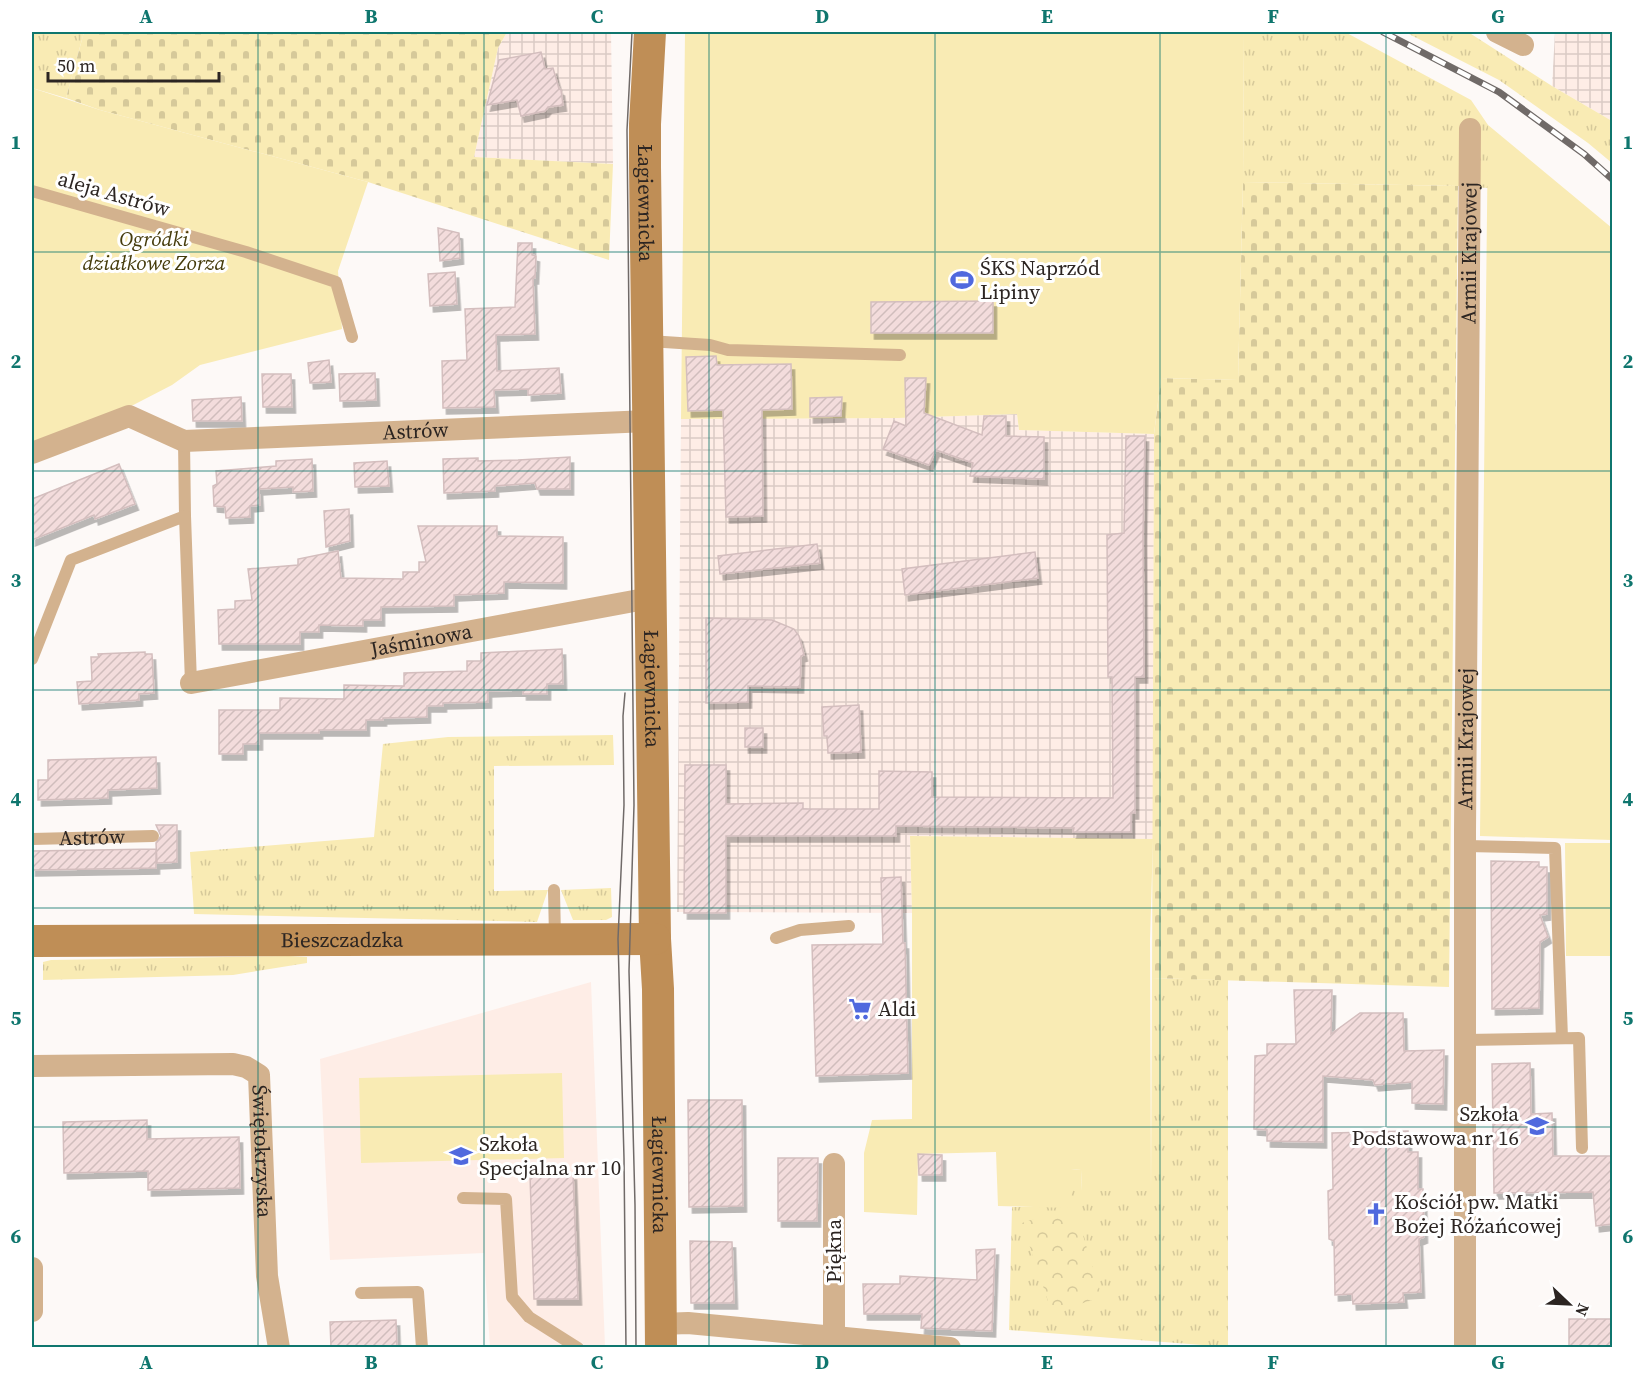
<svg xmlns="http://www.w3.org/2000/svg" width="1644" height="1379" font-family="'Source Serif 4',serif">
<style>
.built{fill:#feede6}
.industrial{fill:url(#industrial-grid)}
.grass{fill:url(#grass-tufts)}
.cemetery{fill:url(#cemetery-stones)}
.park{fill:url(#park-crowns)}
.garden{fill:#f9ebb4}
.building{fill:url(#building-hatch);stroke:#d4bebe;stroke-width:1.5;filter:url(#shadow)}
.lines{fill:none;stroke-linecap:round;stroke-linejoin:round}
.lane{stroke:#d3b28e;stroke-width:12}
.street{stroke:#d3b28e;stroke-width:22}
.secondary{stroke:#bf8e56;stroke-width:32}
.tram{stroke:#706a68;stroke-width:1.5}
.rail-casing{stroke:#706a68;stroke-width:7}
.rail{stroke:#fff;stroke-width:4.5;stroke-dasharray:14;stroke-linecap:butt}
.grid{fill:none;stroke:#0f766e;stroke-width:1.5;stroke-opacity:0.55}
.labels{text-anchor:middle;stroke-width:6;stroke-linejoin:round;paint-order:stroke}
.street-label{font-size:21px;fill:#2c2522;stroke:#fff}
.park-label{font-size:21px;font-style:italic;fill:#453b0b;stroke:#fff}
.poi-label{font-size:21px;fill:#2c2522;stroke:#fff;text-anchor:start}
.neatline{fill:none;stroke:#0f766e;stroke-width:2}
.grid-label{font-size:20px;text-anchor:middle;font-weight:bold;fill:#0f766e}
</style>
<defs>
<pattern id="industrial-grid" width="8" height="8" patternUnits="userSpaceOnUse" patternTransform="scale(1.5)"><rect width="8" height="8" fill="#feede6"/><path d="M0 4h8M4 0v8" fill="none" stroke="#dacbc5"/></pattern>
<pattern id="grass-tufts" width="24" height="20" patternUnits="userSpaceOnUse" patternTransform="scale(1.5)"><rect width="24" height="20" fill="#f9ebb4"/><path d="M3 7l-1-3M5 7V3M7 7l1-3M15 17l-1-3M17 17v-4M19 17l1-3" fill="none" stroke="#d6c99a"/></pattern>
<pattern id="cemetery-stones" width="16" height="16" patternUnits="userSpaceOnUse" patternTransform="scale(1.5)"><rect width="16" height="16" fill="#f9ebb4"/><path d="M2 7V4a2 2 0 0 1 4 0v3zM10 15v-3a2 2 0 0 1 4 0v3z" fill="#d6c99a"/></pattern>
<pattern id="park-crowns" width="20" height="18" patternUnits="userSpaceOnUse" patternTransform="scale(1.5)"><rect width="20" height="18" fill="#f9ebb4"/><path d="M2 6a3 3 0 1 1 6 0M12 15a3 3 0 1 1 6 0" fill="none" stroke="#d6c99a"/></pattern>
<pattern id="building-hatch" width="6" height="6" patternUnits="userSpaceOnUse" patternTransform="scale(1.5)"><rect width="6" height="6" fill="#f3dcdc"/><path d="M-1 1l2-2M0 6l6-6M5 7l2-2" fill="none" stroke="#d0bdbc"/></pattern>
<filter id="shadow"><feDropShadow dx="3.5" dy="6" stdDeviation="0" flood-color="#0004"/></filter>
</defs>
<rect width="100%" height="100%" fill="#fdf9f7"/>
<path class="built" d="M591 982 605 1347H490L484 1253 330 1260 320 1059Z"/>
<path class="industrial" d="M507 32H611L613 164 474 157 498 48Z
M1555 32H1612V121L1552 86Z
M1017 414 1019 430 1154 434 1153 839 910 836 912 913 677 912 681 419 898 418Z"/>
<path class="grass" d="M32 32H84L66 98 32 88Z
M1244 32H1345L1471 100 1488 125V188L1458 186 1243 182Z
M1405 32H1468L1552 86 1612 121V163L1588 143 1499 80Z
M613 735 614 765 494 766V891L548 890 537 922 194 914 190 852 374 837 383 744 448 737Z
M611 888 612 917 606 920H573L561 890Z
M289 956 307 957V963L233 975 43 980V962L51 960Z
M1152 978 1228 980V1347L1009 1330 1012 1207H1070L1071 1169 1081 1170 1082 1191H1151Z"/>
<path class="cemetery" d="M84 32H507L498 48 474 157 613 164 609 260 368 182 100 110 66 98Z
M1243 182 1458 186 1449 987 1152 978 1154 434 1161 378 1238 380Z"/>
<path class="park" d="M1054 1212 1077 1216 1102 1297 1052 1313 1022 1223Z"/>
<path class="garden" d="M685 32H1244L1243 182 1238 380 1161 378 1154 434 1019 430 1017 414 898 418 681 419Z
M32 88 100 110 368 182 338 271 342 329 200 365 172 385 83 431 32 449Z
M1488 125 1612 228V840L1480 836Z
M910 836 1153 839 1150 940 1151 1191H1082L1081 1170 1071 1169V1208L998 1206 996 1152 918 1154 917 1215 864 1212V1153L872 1120 912 1119V913Z
M1565 843H1612V956H1566Z
M562 1073 564 1158 361 1163 359 1078Z"/>
<path class="building" d="M541 52 545 69 553 68 559 89 561 90 563 105 548 107 545 111 521 116 517 100 487 105 499 60Z
M438 228 459 233 460 258 440 261Z
M518 243H532V255L536 256 535 278H533L535 334 496 335 497 371 559 368 561 393 528 395V389L494 390 495 407 443 408 442 361 467 360 465 309 515 307Z
M455 272 457 304 430 306 428 274Z
M993 301V333H871V302Z
M716 356 717 365 791 364 792 409 762 410 763 516 726 517 723 410 688 411 686 357Z
M329 360 331 382 310 383 308 363Z
M375 373 376 400 340 401 339 374Z
M262 374H291L292 407H263Z
M905 378H926L924 413 982 435 984 416H1006V436L1044 437V479L970 476 973 463 936 450 929 465 883 449 894 421 906 426Z
M241 397 242 421H193L192 400Z
M842 397 841 416 810 417V398Z
M1126 436H1145L1143 536 1144 677H1135V813H1131V832H1073L1074 828 896 826V836H726V913H684L685 765H726V804L803 803V809H879V771L932 772V797L1113 798 1112 677H1108L1107 535 1124 533Z
M570 457V489H537L535 483 495 486V491L444 493 443 459 478 458V461L518 460Z
M312 459 313 491 293 492V487L259 489 260 505 250 506V517L226 518 225 507 214 506 213 486 217 484 216 471 276 466V461Z
M387 461 389 486 355 487 354 463Z
M119 464 135 504 95 519 94 515 32 540V499Z
M349 509 350 541 326 547 324 511Z
M418 526H497V536L563 537V583L504 582V593L454 595V606L381 607V620H363V626L319 625V632H300V644H219L218 610 235 609V601L252 600 248 569 298 565V559L338 551 341 578 403 579V572H419V562H426Z
M817 544 820 563 720 574 718 556Z
M1035 552 1038 578 905 595 902 569Z
M706 618 772 620 794 629 799 636 804 655 801 656 800 687 748 686V702L706 703Z
M562 649 563 684H547V694H523V690L488 691V702L443 703V706H427V717L383 718V720H366V730H319V733H259V744H243V754H219V710H280V698L344 699V685L404 686V673L467 671V661H481V653Z
M145 652V654H152L154 693 139 694V700L79 704 77 682 92 681 91 657H99L98 654Z
M859 705 861 752 828 753 827 736H824L822 707Z
M745 728H763V747H745Z
M156 757 157 788 108 790V798L38 800V780H48V760Z
M156 825H177V862L157 863 156 843 161 836Z
M156 849V868L32 870V851Z
M1491 861 1539 862V867H1547V914L1540 915 1548 937 1540 942 1539 1008 1492 1009Z
M901 877 903 943H905L908 1073 816 1076 812 945 883 944 881 878Z
M1294 990H1332L1331 1034 1360 1013H1403L1404 1051 1444 1050 1443 1104 1412 1103V1082L1375 1085 1373 1080 1323 1076V1142L1267 1141V1130L1254 1129 1255 1056 1267 1055V1044H1296Z
M1530 1063 1531 1114 1552 1113 1553 1156H1612V1224L1596 1226 1593 1192 1494 1193 1492 1064Z
M688 1100H742L743 1206 689 1207Z
M147 1120V1139L239 1137 240 1188 148 1190V1171L64 1173 63 1122Z
M1408 1131V1152H1418V1189H1423L1424 1237 1419 1239 1421 1292 1403 1293 1404 1302 1353 1304 1352 1294 1335 1295 1334 1241 1329 1239 1328 1191 1333 1189 1332 1133Z
M918 1154 942 1155V1175H919Z
M778 1158H818L817 1221H778Z
M573 1174 578 1299H534L530 1175Z
M690 1241 732 1242 734 1303H691Z
M995 1249 992 1331 921 1328 922 1314H864L863 1284H900V1276L977 1280 976 1250Z
M1569 1319H1612V1347H1569Z
M396 1320 397 1347H331L330 1322Z"/>
<g class="lines">
<g class="lane">
<path d="M32 191 246 252 336 282 352 337"/>
<path d="M649 341 710 345 728 350 900 355"/>
<path d="M184 441 185 516"/>
<path d="M32 659 71 560 185 516 191 683"/>
<path id="s1" d="M32 839 153 836"/>
<path d="M1466 846 1555 848 1562 1038"/>
<path d="M554 890 555 938"/>
<path d="M776 938 800 930 849 926"/>
<path d="M1466 1040 1579 1038 1582 1148"/>
<path d="M463 1198 506 1199 512 1297 529 1317 578 1348"/>
<path d="M361 1293 418 1292 422 1348"/>
</g>
<g class="street">
<path d="M1497 32 1523 45"/>
<path id="s2" d="M32 453 129 416 184 441 648 421"/>
<path id="s3" d="M191 683 650 598"/>
<path id="s4" d="M32 1066 233 1064 246 1067 259 1075 267 1276 279 1348"/>
<path d="M32 1268V1311"/>
<path d="M661 1324 688 1323 950 1348"/>
<path d="M834 1337V1164"/>
<path id="s5" d="M1465 1348V832L1470 129"/>
</g>
<g class="secondary">
<path id="s6" d="M650 32 645 124V167L655 939 658 989 661 1348"/>
<path id="s7" d="M32 941 655 939"/>
</g>
<path class="tram" d="M632 32 627 130 634 805 629 971 635 1205 636 1348
M625 693 623 716 624 805 618 939 624 1158 626 1348"/>
<g class="rail-casing">
<path id="rail" d="M1383 32 1499 92 1584 154 1612 179"/>
</g>
<use href="#rail" class="rail"/>
</g>
<path class="grid" d="M258 32V1348M484 32V1348M709 32V1348M935 32V1348M1160 32V1348M1386 32V1348M32 252H1612M32 471H1612M32 690H1612M32 908H1612M32 1127H1612"/>
<defs>
<g id="stadium-bare" transform="scale(1.8)"><path d="M0-5a6.5 5 0 1 0 0 10a6.5 5 0 1 0 0-10ZM-3.5-1.8h7v3.6h-7Z" fill="#5069de" stroke="#fff" stroke-width="2.5" paint-order="stroke"/></g>
<g id="supermarket-bare" transform="scale(1.8)"><path d="M-6-5.5h2.5l.6 2H6L4.5 2H-2.5L-4.4-4H-6ZM-1.5 3.2a1.3 1.3 0 1 0 .1 0ZM3 3.2a1.3 1.3 0 1 0 .1 0Z" fill="#5069de" stroke="#fff" stroke-width="2.5" paint-order="stroke"/></g>
<g id="school-bare" transform="scale(1.8)"><path d="M0-5L7-2L0 1L-7-2ZM-4 1L0 2.5L4 1V4Q0 6-4 4Z" fill="#5069de" stroke="#fff" stroke-width="2.5" paint-order="stroke"/></g>
<g id="church-bare" transform="scale(1.8)"><path d="M-1.2-6h2.4v3.5h3.3v2.4h-3.3V6h-2.4V-.1h-3.3v-2.4h3.3Z" fill="#5069de" stroke="#fff" stroke-width="2.5" paint-order="stroke"/></g>
</defs>
<g fill-rule="evenodd">
<use href="#stadium-bare" x="962" y="280"/>
<use href="#supermarket-bare" x="860" y="1009"/>
<use href="#school-bare" x="1537" y="1126"/>
<use href="#school-bare" x="461" y="1156"/>
<use href="#church-bare" x="1376" y="1214"/>
</g>
<g class="labels">
<g class="street-label">
<text transform="translate(114 194) rotate(16)" y="7">aleja Astrów</text>
<text dy="7" stroke="none"><textPath href="#s6" startOffset="171">Łagiewnicka</textPath></text>
<text dy="7" stroke="none"><textPath href="#s5" startOffset="1095">Armii Krajowej</textPath></text>
<text dy="7" stroke="none"><textPath href="#s2" startOffset="396">Astrów</textPath></text>
<text dy="7" stroke="none"><textPath href="#s3" startOffset="234">Jaśminowa</textPath></text>
<text dy="7" stroke="none"><textPath href="#s6" startOffset="657">Łagiewnicka</textPath></text>
<text dy="7" stroke="none"><textPath href="#s5" startOffset="609">Armii Krajowej</textPath></text>
<text dy="7" stroke="none"><textPath href="#s1" startOffset="60">Astrów</textPath></text>
<text dy="7" stroke="none"><textPath href="#s7" startOffset="310">Bieszczadzka</textPath></text>
<text dy="7" stroke="none"><textPath href="#s4" startOffset="306">Świętokrzyska</textPath></text>
<text dy="7" stroke="none"><textPath href="#s6" startOffset="1143">Łagiewnicka</textPath></text>
<text transform="translate(834 1251) rotate(-90)" y="7">Piękna</text>
</g>
<g class="park-label">
<text x="154" y="246">Ogródki<tspan x="154" dy="24">działkowe Zorza</tspan></text>
</g>
<g class="poi-label">
<text x="980" y="275">ŚKS Naprzód<tspan x="980" dy="24">Lipiny</tspan></text>
<text x="878" y="1016">Aldi</text>
<text x="1519" y="1121" text-anchor="end">Szkoła<tspan x="1519" dy="24">Podstawowa nr 16</tspan></text>
<text x="479" y="1151">Szkoła<tspan x="479" dy="24">Specjalna nr 10</tspan></text>
<text x="1394" y="1209">Kościół pw. Matki<tspan x="1394" dy="24">Bożej Różańcowej</tspan></text>
</g>
</g>
<rect width="1644" height="1379" fill="none" stroke="#ffffff" stroke-width="66"/>
<g transform="translate(1569 1304) rotate(113)" stroke="#ffffff" stroke-width="4.5" paint-order="stroke">
<path d="M0-4.5L10 22L0 15L-10 22Z" fill="#2c2522"/>
<text y="-9" font-size="16" font-weight="bold" text-anchor="middle" fill="#2c2522">N</text>
</g>
<path d="M48 72v9h171v-9" fill="none" stroke="#2c2522" stroke-width="3"/>
<text x="57" y="72" font-size="18" fill="#2c2522" stroke="#ffffff" stroke-width="4.5" paint-order="stroke">50 m</text>
<rect x="33" y="33" width="1578" height="1313" class="neatline"/>
<g class="grid-label">
<text x="146" y="23">A</text>
<text x="371" y="23">B</text>
<text x="597" y="23">C</text>
<text x="822" y="23">D</text>
<text x="1047" y="23">E</text>
<text x="1273" y="23">F</text>
<text x="1498" y="23">G</text>
<text x="16" y="149">1</text>
<text x="1628" y="149">1</text>
<text x="16" y="368">2</text>
<text x="1628" y="368">2</text>
<text x="16" y="587">3</text>
<text x="1628" y="587">3</text>
<text x="16" y="806">4</text>
<text x="1628" y="806">4</text>
<text x="16" y="1025">5</text>
<text x="1628" y="1025">5</text>
<text x="16" y="1243">6</text>
<text x="1628" y="1243">6</text>
<text x="146" y="1369">A</text>
<text x="371" y="1369">B</text>
<text x="597" y="1369">C</text>
<text x="822" y="1369">D</text>
<text x="1047" y="1369">E</text>
<text x="1273" y="1369">F</text>
<text x="1498" y="1369">G</text>
</g>
</svg>
